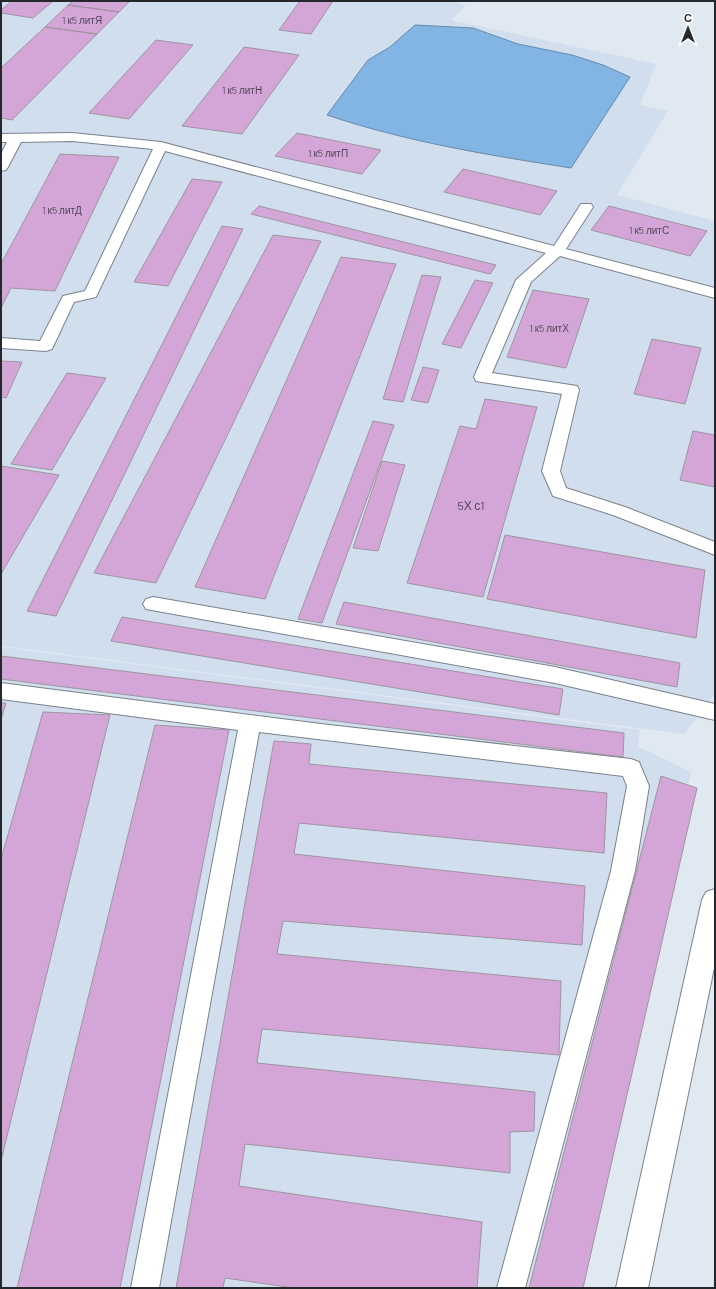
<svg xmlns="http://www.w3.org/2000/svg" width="716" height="1289" font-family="Barlow,sans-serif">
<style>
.built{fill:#d1deee}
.water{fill:#83b5e4;stroke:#668aac}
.building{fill:#d4a6d8;stroke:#9e959e}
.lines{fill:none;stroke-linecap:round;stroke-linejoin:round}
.service-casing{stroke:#7b828b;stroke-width:2}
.minor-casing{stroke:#7b828b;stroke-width:2}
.service{fill:#fff;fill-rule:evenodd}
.minor{fill:#fff;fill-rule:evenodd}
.labels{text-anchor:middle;stroke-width:4;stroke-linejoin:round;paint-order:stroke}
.far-number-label{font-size:10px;fill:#504756}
.number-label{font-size:12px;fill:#504756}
</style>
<rect width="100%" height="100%" fill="#e0e8f2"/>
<path class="built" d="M1 1H453L466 5 451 20 656 64 640 105 668 111 617 195 715 221V694L684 734 1 646Z
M1 647 640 730 637 746 691 772 577 1288H1Z"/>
<path class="water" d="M415 25 473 28 518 44 572 55 603 65 630 77 571 168C488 155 407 142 327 115L368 60 390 47Z"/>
<path class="building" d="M12 1H53L33 18 1 13V10Z
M73 1H130L119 12 68 5Z
M300 1H333L311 34 279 30Z
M68 5 119 12 97 34 45 27Z
M45 27 97 34 12 120 1 118V68Z
M156 40 193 45 129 119 89 113Z
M244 47 299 55 242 134 182 126Z
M297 133 381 150 362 174 275 156Z
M60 154 119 157 55 291 11 288 1 308V264Z
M463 169 557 191 540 215 444 192Z
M192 179 222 182 168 286 134 282Z
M259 206 496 265 490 274 251 214Z
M609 206 707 231 690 256 591 230Z
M222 226 243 229 56 616 27 611Z
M273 235 321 241 156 583 94 573Z
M341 257 396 264 265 599 195 587Z
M422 275 441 277 403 402 383 399Z
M475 280 493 283 461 348 442 344Z
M533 290 589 299 566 368 507 357Z
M652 339 701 348 685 404 634 394Z
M1 361 22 362 6 398 1 397Z
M423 367 439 370 428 403 411 400Z
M67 373 106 378 52 470 11 464Z
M485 399 537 407 483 597 407 583 460 426 476 429Z
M373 421 394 425 322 623 298 619Z
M693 431 715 435V487L680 480Z
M382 461 405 465 378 551 353 548Z
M1 466 59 475 1 574Z
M505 535 705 570 696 638 487 599Z
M344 602 680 663 677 687 336 624Z
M122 617 563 689 559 715 111 641Z
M1 656 624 733 623 757 1 679Z
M1 703H6L1 720Z
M43 712 110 715 1 1161V859Z
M155 725 229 730 120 1288H17Z
M274 741 311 744 309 764 607 793 604 853 299 823 294 854 585 886 582 945 283 921 277 954 561 981 559 1055 262 1029 257 1063 535 1092 534 1131 510 1132V1173L245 1144 239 1186 482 1222 477 1288H294L225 1278 223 1288H176Z
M661 776 697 788 583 1288H529Z"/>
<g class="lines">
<g class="service-casing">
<path id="service" d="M72 133 161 142 554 246 581 204H591L593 207 566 249 715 288V298L560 256 531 282 492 373 577 386 579 390 560 471 566 488 625 507 715 542V555L613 515 553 496 542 471 562 394 482 382 476 381 474 377 516 280 546 253 165 151 96 297 74 302 52 349 46 351 1 348V338L40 341 63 296 85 291 153 149 72 141 21 142 8 167 6 170 1 171V154L7 142H1V134Z
M153 597 555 667 715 704V720L555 683 146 609 143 604 146 599Z
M1 683 329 725 631 759 639 762 649 786 635 871 525 1288H497L611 871 627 786 623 776 259 732 159 1288H131L238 730 1 699Z"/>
</g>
<g class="minor-casing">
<path id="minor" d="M715 889V963L648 1288H616L702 900 706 892Z"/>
</g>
<use href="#service" class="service"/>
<use href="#minor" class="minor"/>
</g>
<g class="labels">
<g class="far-number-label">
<text x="82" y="24">1 к5 литЯ</text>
<text x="242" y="94">1 к5 литН</text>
<text x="328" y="157">1 к5 литП</text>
<text x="62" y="214">1 к5 литД</text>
<text x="649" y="234">1 к5 литС</text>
<text x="549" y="332">1 к5 литХ</text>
</g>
<g class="number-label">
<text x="471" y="510">5Х с1</text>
</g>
</g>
<rect width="716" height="1289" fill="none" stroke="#24272b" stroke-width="4"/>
<g transform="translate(688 28)" stroke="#ffffff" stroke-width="3" paint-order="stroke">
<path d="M0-3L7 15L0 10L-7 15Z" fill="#24272b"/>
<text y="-6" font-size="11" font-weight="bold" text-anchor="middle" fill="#24272b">С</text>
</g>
</svg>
